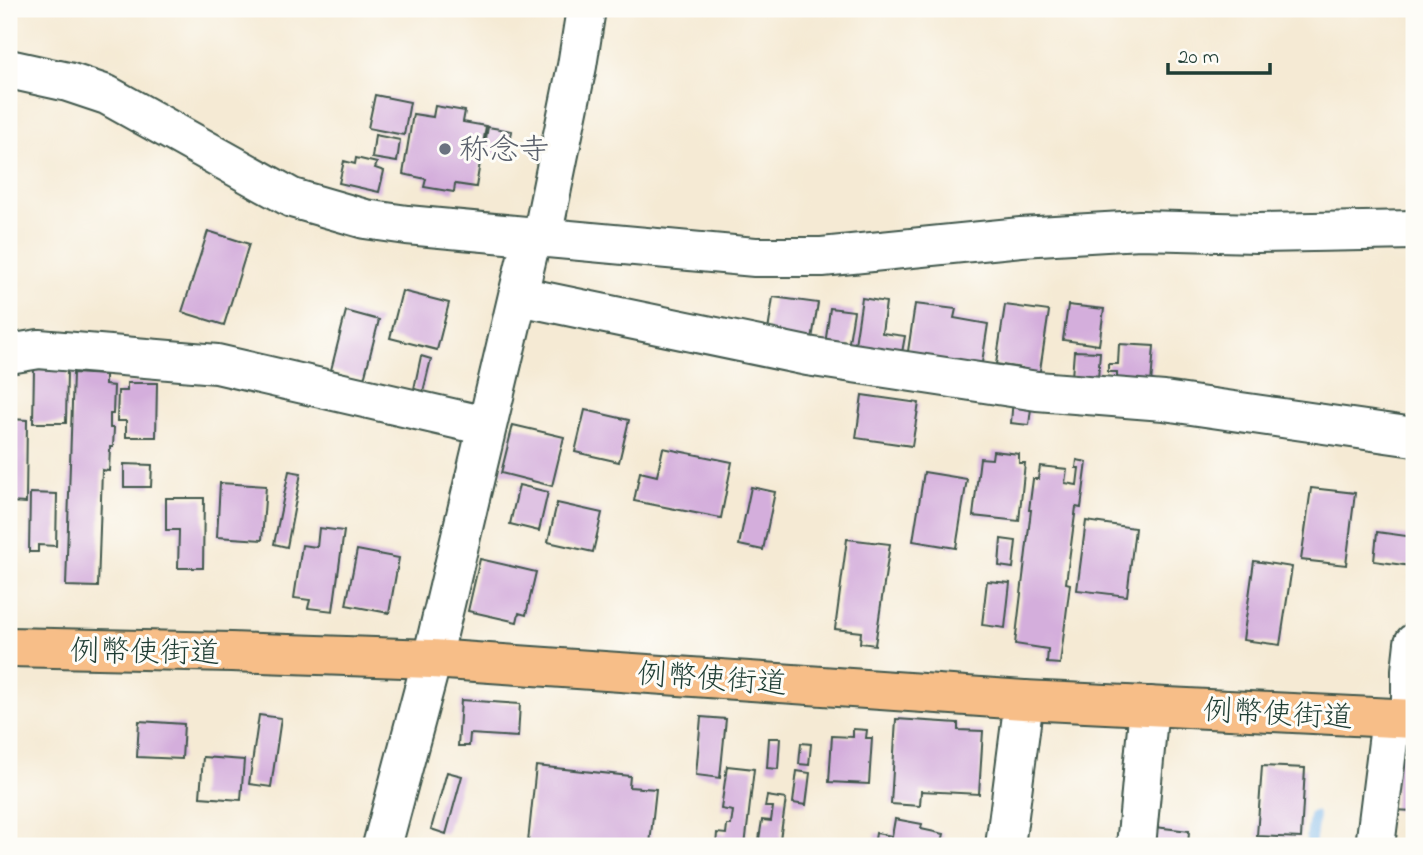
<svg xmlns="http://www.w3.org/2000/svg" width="1423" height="855" font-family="'Indie Flower','Klee One',sans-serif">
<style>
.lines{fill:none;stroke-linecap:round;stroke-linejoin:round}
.stream{stroke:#78b5ea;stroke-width:10}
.building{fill:#d4aedc}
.minor-casing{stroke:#3f574c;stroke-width:42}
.major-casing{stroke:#3f574c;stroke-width:42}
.minor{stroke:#fff;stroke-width:38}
.major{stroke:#f7be88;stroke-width:38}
.worship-dot{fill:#6b7280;stroke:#fdfcf7;stroke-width:2.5}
.labels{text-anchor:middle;stroke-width:6;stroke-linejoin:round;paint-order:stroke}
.worship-label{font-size:30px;fill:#5b616d;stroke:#fdfcf7;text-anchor:start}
.street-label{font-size:30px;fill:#1f3d34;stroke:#fdfcf7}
</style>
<rect width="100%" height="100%" fill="#fdfcf7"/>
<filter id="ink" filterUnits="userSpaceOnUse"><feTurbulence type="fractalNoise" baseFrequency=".0143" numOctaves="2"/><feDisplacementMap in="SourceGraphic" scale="14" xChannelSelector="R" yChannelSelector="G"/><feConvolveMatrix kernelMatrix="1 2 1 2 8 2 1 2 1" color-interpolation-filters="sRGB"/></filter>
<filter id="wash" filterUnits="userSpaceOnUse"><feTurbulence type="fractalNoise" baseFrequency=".00686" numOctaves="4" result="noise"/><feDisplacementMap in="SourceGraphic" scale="28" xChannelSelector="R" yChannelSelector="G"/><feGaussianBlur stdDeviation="1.57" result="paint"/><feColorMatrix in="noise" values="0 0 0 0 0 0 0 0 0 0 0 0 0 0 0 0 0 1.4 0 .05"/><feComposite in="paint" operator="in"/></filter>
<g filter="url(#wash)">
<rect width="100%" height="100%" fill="#f5ead4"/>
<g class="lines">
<path class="stream" d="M1310 846 1314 816"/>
</g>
<g id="blocks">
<path class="building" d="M375 95 410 102 404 135 368 128Z
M435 106 465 111 463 122 486 126 476 187 455 184 454 192 424 187 426 179 403 174 413 114 433 117Z
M488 127 512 131 507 159 483 155Z
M375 135 400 140 397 162 372 158Z
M356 158 377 163 375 168 384 171 379 192 339 183 344 161 355 164Z
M208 231 249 244 224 325 182 312Z
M402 291 449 303 437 350 390 338Z
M773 297 818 303 811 345 767 338Z
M862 298 886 302 882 333 905 336 901 358 854 351Z
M915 304 956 309 954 318 988 324 981 369 907 358Z
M1005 305 1049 311 1039 377 1021 375 1022 368 996 364Z
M1068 305 1104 309 1099 345 1063 340Z
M830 308 854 311 848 348 825 345Z
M346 311 379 320 364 379 331 370Z
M1119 344 1154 346 1151 384 1117 381V372H1108V364H1118Z
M1074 351 1100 352 1098 379 1072 377Z
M421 356 431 359 423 392 414 389Z
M34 369 67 370 66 423H33Z
M73 373 105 375V385L114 386 113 414H110V428H114L113 447H110L109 471 102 470 98 587 66 586Z
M127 383H157L156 437H126V421H117L118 391H127Z
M862 395 919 403 912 446 856 438Z
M1013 398 1032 400 1029 425 1011 423Z
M585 410 629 420 619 462 575 452Z
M10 419 27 420 26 503 9 502Z
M513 425 564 437 552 486 501 473Z
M663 448 732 462 721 518 634 501 640 472 657 476Z
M993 451 1019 454V463H1025L1019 521 973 516 980 458 992 459Z
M1077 460 1087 462 1081 508 1076 507 1066 583 1070 584 1060 664 1047 663 1048 649 1015 644 1031 510H1029L1033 479H1038L1040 466 1067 469 1065 483 1077 485 1079 468H1076Z
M124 464 152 465 151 487H124Z
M289 471 301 473 287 547 274 544Z
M924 472 967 479 956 548 913 541Z
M220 483 266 486 262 540 217 537Z
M519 485 548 492 539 531 510 524Z
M751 487 775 492 763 550 739 545Z
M1311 488 1355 493 1346 565 1301 560Z
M30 493 57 494 56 546 38 545V552H29Z
M166 498H204L203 568H178L179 530H166Z
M557 503 602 513 593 552 548 542Z
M1086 521 1135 528 1127 596 1077 590Z
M319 528 344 531 333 611 308 608 310 600 294 598 302 545 317 547Z
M1377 532 1414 537 1411 566 1374 561Z
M847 539 890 544 875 645 860 643 861 632 835 629Z
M1001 539 1016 541 1013 568 999 566Z
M357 550 399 558 389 613 346 605Z
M480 559 536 572 526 615 519 613 517 622 468 611Z
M1254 561 1292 567 1280 645 1243 640Z
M987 581 1010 583 1005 628 982 625Z
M461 700 520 704 518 737 470 734 469 746H458Z
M259 715 281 718 271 787 249 784Z
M701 717 726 719 720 778 696 775Z
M896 719 958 723V730L983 731 979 794 921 791 920 806 891 804Z
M139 721 184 724 182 759 137 757Z
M853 729 867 730 866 738H872L869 784 829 782 832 736 853 737Z
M769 738H780L778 769 767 768Z
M801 743 811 744 809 765 799 764Z
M1412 749H1414V811L1394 810 1397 755H1412Z
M203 757 244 760 241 800 200 797Z
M536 766 630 776 629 787 656 789 650 844 618 840V846H570L528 842Z
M727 766 754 769 745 846H716L717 833 726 834 727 825H731L733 811 721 809Z
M1262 766 1305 768 1301 838 1257 836Z
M797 771 810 773 806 805 793 803Z
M447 772 462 776 446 834 431 829Z
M767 796 786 799 779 846H758L762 820 771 821 773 807H765Z
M895 819 922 824 921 829 944 834 941 846H874L876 833 892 836Z
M1146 826 1189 831 1188 846H1144Z"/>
</g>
</g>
<g filter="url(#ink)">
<use href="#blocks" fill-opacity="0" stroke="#3f574c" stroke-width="2"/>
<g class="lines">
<g class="minor-casing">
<path id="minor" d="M9 69 68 82 107 95 292 198 365 219 407 225 755 257H822L1021 237 1140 230 1257 233 1414 230
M542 237 577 66 586 9
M519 296 807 356 1037 391 1164 401 1414 437
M9 354 39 349 217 364 486 426
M1411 719V670L1414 643
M382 846 432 659 532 236
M1005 846 1024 700
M1136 846 1149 706
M1375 846 1391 718"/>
</g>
<g class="major-casing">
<path id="major" d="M9 647 231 652 432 659 1024 700 1414 719"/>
</g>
<use href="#minor" class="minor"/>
<use href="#major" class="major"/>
</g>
</g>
<circle class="worship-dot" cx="445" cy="149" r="7"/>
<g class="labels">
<g class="worship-label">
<text x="459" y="159">称念寺</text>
</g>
<g class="street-label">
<text transform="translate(145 651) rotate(1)" y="10">例幣使街道</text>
<text transform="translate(712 678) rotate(4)" y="10">例幣使街道</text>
<text transform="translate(1278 713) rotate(3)" y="10">例幣使街道</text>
</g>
</g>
<rect width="1423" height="855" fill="none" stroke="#fdfcf7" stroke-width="35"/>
<path d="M1168 63v10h102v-10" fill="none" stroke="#1f3d34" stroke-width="3.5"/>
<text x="1178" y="63" font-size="21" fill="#1f3d34" stroke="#fdfcf7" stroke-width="5" paint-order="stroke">20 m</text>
</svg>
